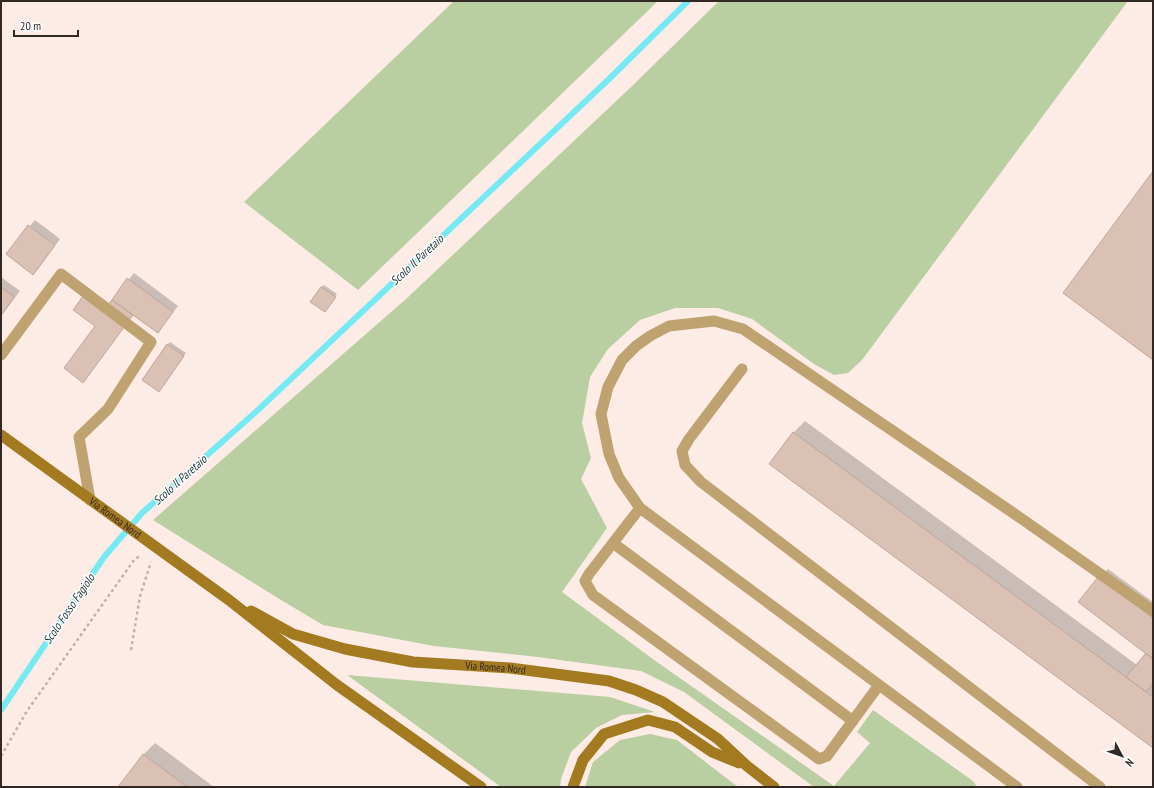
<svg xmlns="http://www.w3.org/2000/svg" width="1154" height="788" font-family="'PT Sans Narrow',sans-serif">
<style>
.green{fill:#b9cea1}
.shadow{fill:#0003}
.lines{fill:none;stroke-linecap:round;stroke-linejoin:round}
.stream{stroke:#75eaf5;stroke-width:6}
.building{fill:#dbc1b4;stroke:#c0a69a}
.path{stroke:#c0b1aa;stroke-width:2.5;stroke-dasharray:3 3;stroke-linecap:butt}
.service{stroke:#bea26f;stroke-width:11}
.secondary{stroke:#a47a21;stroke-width:11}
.labels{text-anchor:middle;stroke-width:3;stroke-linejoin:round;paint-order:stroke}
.street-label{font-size:11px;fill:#332924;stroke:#fff}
.water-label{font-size:12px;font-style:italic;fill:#1c3133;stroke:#fff}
</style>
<rect width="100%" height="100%" fill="#fdece5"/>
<path class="green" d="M454 1H658L358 290 244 202Z
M719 1H1128L862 360 848 373 834 375 814 364 752 319 718 308H675L640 320 608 349 590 377 582 423 591 458 581 479 607 528 562 592 657 662 834 786 870 743 857 732 873 710 973 781 977 787H814L684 692 641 671 538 657 434 646 323 625 281 600 153 520 406 299 630 88Z
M347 675 610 697 655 712 622 715 596 728 571 752 561 779 560 787H501Z
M650 734 677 740 738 787H585L593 762 620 740Z"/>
<path class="shadow" d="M35 220 60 239 39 268 33 274 7 254Z
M134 273 178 306 158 332 133 314 96 326 109 304Z
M1 277 20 291 1 316Z
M324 285 337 294 327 308 321 287Z
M170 342 186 353 162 388 167 345Z
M805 421 1137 665 1153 660V747L770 464 794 432Z
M1108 569 1153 602V657L1099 578Z
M155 743 214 787H119L144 754Z"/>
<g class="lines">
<path class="stream" d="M1 710 104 557 142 513 259 409 608 80 688 1"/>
</g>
<path class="building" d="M1153 171V360L1063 293Z
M28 225 55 245 33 275 6 254Z
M127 278 173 312 158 333 112 300Z
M1 287 14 297 1 316Z
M321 287 336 297 325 312 310 302Z
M86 292 106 307 112 300 133 315 83 383 64 368 95 326 73 310Z
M167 344 184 356 159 392 142 380Z
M793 432 1153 697V748L769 464Z
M1098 577 1153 618V659L1078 602Z
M1146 653 1153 659V683L1146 692 1126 677Z
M143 754 187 787H118Z"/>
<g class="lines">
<path class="path" d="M131 650 140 596 151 562
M1 756 27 711 134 560 141 555"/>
<path class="service" d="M1 355 61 274 151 342 108 409 79 437 90 500
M742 369 689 439 682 451 685 465 701 482 1100 787
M640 508 589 574 585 581 593 595 819 759 827 756 879 685
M613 543 853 721
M1017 787 640 508 619 478 609 454 601 414 608 387 622 360 636 346 650 336 669 326 714 321 743 329 1022 519 1153 611"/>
<g class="secondary">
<path id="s1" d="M1 435 229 600 337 685 481 787"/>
<path id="s2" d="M251 611 293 634 345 649 413 662 510 668 609 681 636 690 663 702 718 739 747 766 774 787"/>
<path d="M573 787 583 760 604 734 648 720 675 727 712 752 739 763"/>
</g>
</g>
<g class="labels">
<g class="street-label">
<text dy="4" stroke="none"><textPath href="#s1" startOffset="141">Via Romea Nord</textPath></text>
<text dy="4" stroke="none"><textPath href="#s2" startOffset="254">Via Romea Nord</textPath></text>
</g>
<g class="water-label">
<text transform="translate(417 260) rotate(-43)" y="4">Scolo Il Paretaio</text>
<text transform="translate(180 480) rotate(-42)" y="4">Scolo Il Paretaio</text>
<text transform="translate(69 609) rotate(-56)" y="4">Scolo Fosso Fagiolo</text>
</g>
</g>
<rect width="1154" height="788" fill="none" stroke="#332924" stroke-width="4"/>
<g transform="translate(1122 756) rotate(131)" stroke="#ffffff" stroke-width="3" paint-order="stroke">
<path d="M0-3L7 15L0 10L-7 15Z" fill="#332924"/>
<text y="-6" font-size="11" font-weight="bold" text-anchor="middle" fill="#332924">N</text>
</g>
<path d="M14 30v6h64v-6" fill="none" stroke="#332924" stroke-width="2"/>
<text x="20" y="30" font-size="12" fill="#332924" stroke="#ffffff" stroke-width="3" paint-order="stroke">20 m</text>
</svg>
